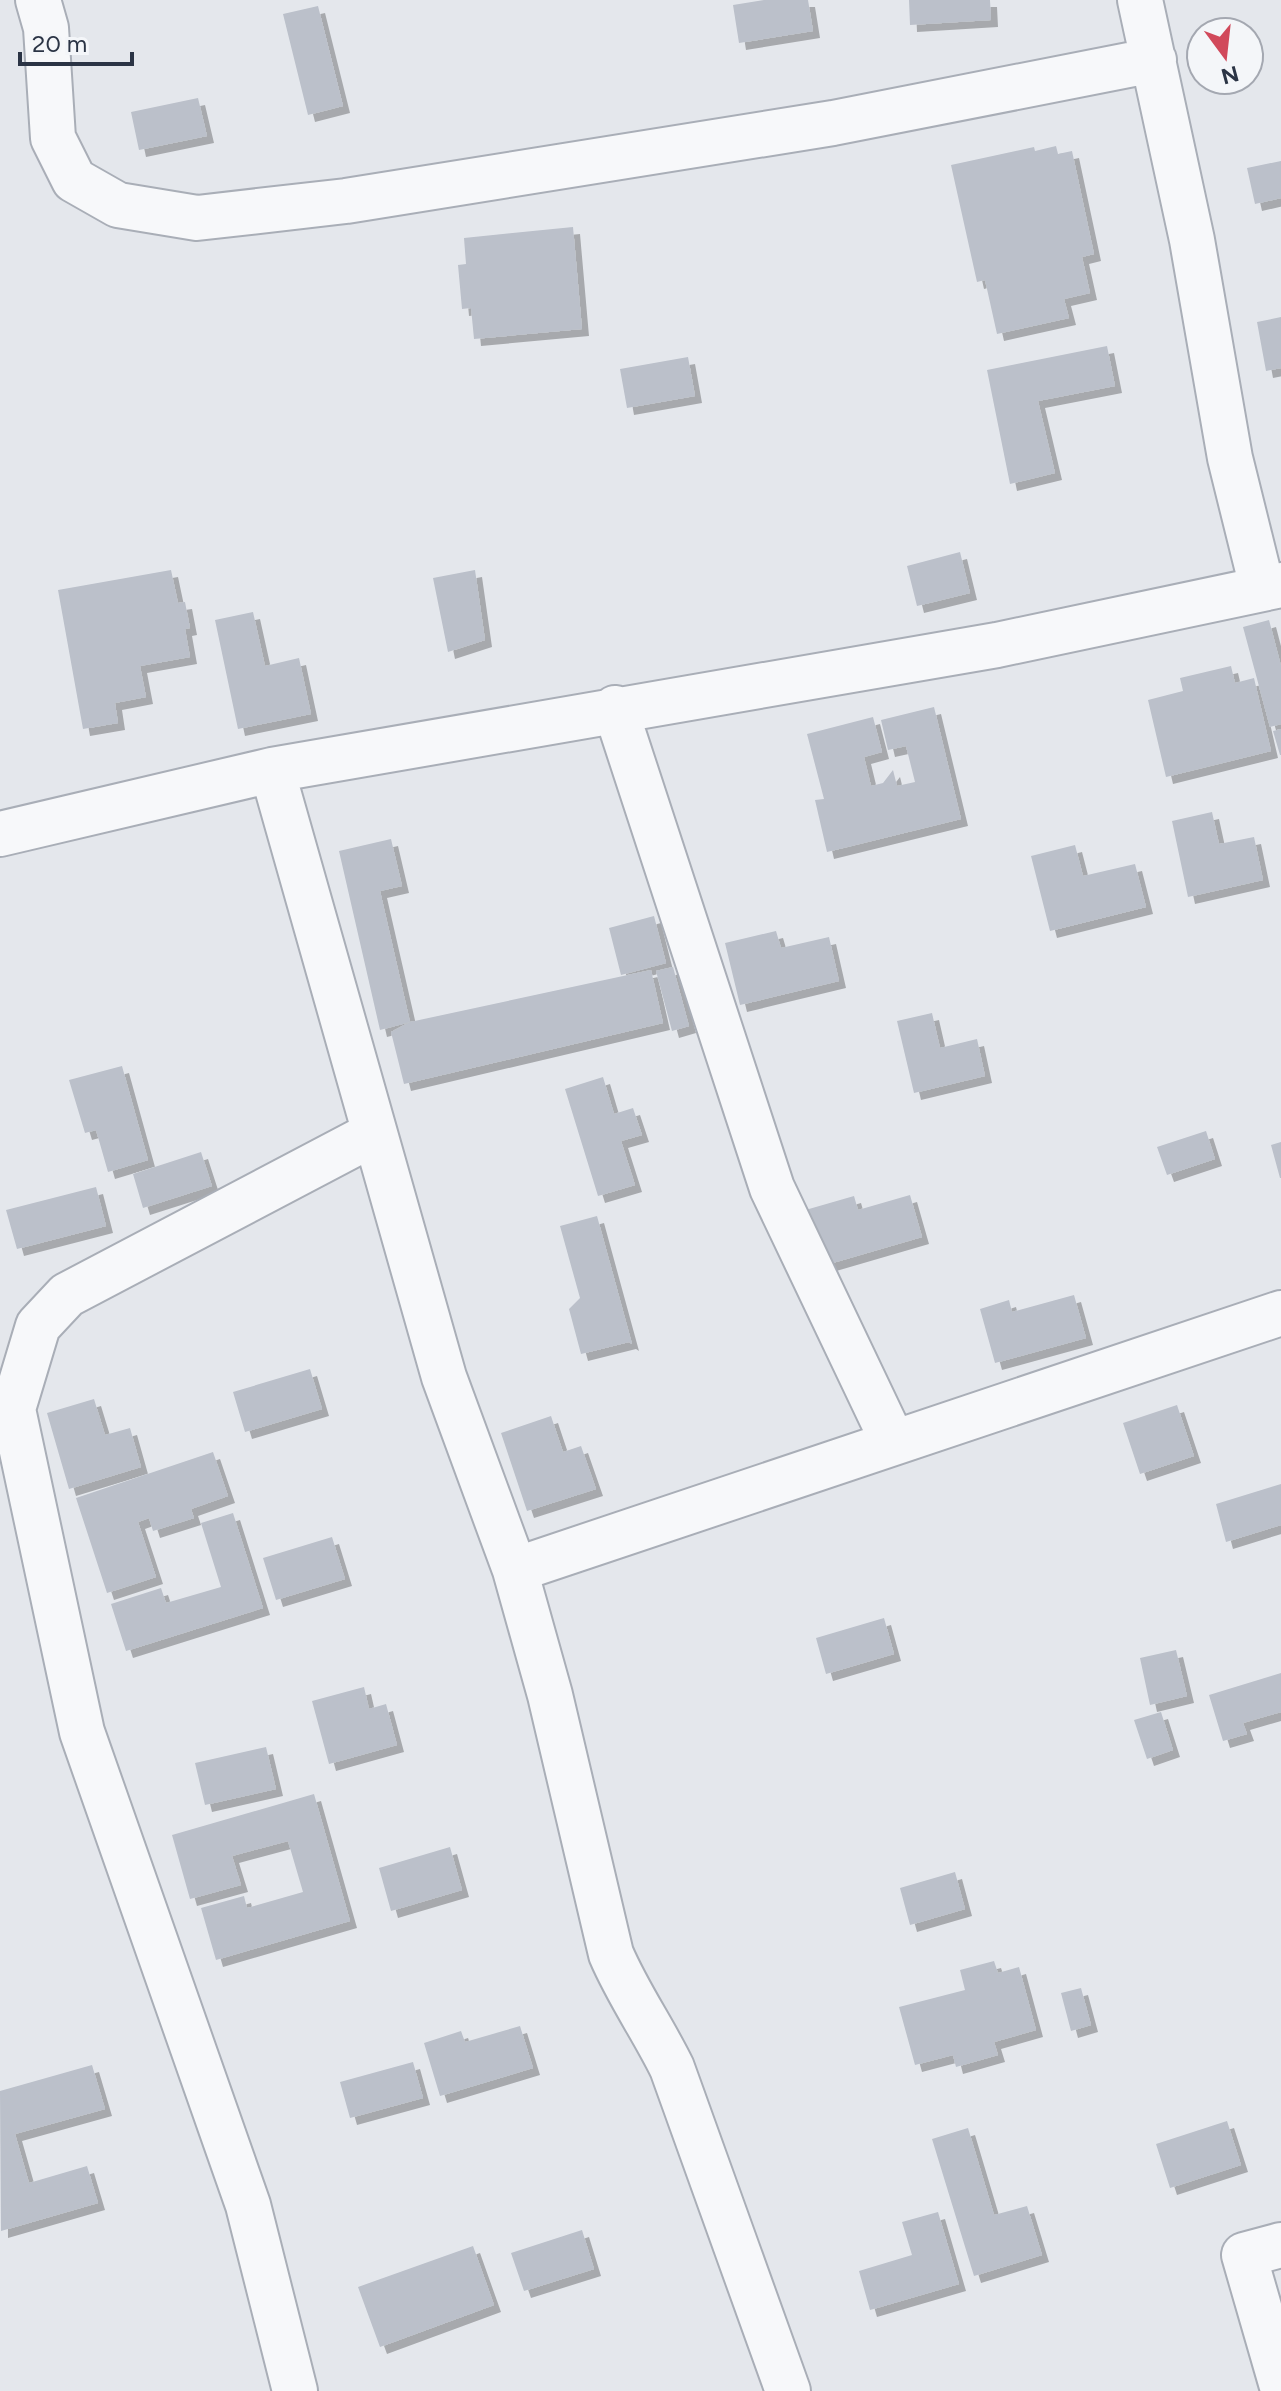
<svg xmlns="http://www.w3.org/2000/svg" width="1281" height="2391" font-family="Figtree,sans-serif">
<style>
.building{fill:#bbc0ca;filter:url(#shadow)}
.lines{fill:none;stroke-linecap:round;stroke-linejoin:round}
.minor-casing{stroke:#a9aeb7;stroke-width:48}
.minor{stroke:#f7f8fa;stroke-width:44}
</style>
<defs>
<filter id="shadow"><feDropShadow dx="7" dy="7" stdDeviation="0" flood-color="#0004"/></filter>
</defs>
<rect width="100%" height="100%" fill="#e4e7ec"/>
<path class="building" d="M764 0H808L813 31 739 43 733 5Z
M909 0H990L991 20 910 25Z
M318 6 343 106 308 115 283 14Z
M198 98 207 136 139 150 131 112Z
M1056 146 1058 154 1072 151 1094 254 1082 257 1090 293 1064 299 1069 318 997 334 985 280 977 282 951 165 1034 147 1035 151Z
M1281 161V198L1255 204 1247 168Z
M573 227 582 329 474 339 471 308 462 309 458 265 466 264 464 238Z
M1281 317V368L1266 371 1257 322Z
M1107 346 1115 386 1038 401 1055 473 1010 484 987 370Z
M688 357 695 396 627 408 620 369Z
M960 552 970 593 917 606 907 566Z
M171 570 178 603 185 602 190 628 185 629 190 657 140 666 146 697 115 703 118 723 83 729 58 590Z
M475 570 485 640 448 652 433 578Z
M253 612 265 666 299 658 311 714 238 729 215 620Z
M1269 620 1281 666V724L1270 727 1243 627Z
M1231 666 1235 683 1254 678 1271 751 1166 777 1148 700 1183 691 1180 678Z
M934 707 961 819 827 852 815 800 824 799 807 734 873 717 882 752 864 757 871 786 883 783 893 770 897 786 915 782 906 746 888 750 881 720Z
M1281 729V755H1280L1273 731Z
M1212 812 1219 844 1254 837 1263 880 1188 897 1172 821Z
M391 839 402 886 380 891 410 1022 651 970 663 1023 404 1084 391 1032 410 1022 380 1030 339 851Z
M1075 845 1083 876 1135 864 1146 907 1050 931 1031 856Z
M654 916 666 963 621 975 609 928Z
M776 931 781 948 829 937 839 981 740 1005 725 943Z
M673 967 689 1026 672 1031 656 971Z
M932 1013 940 1048 977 1039 985 1076 914 1093 897 1021Z
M122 1066 148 1160 108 1172 96 1130 85 1133 69 1080Z
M603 1077 614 1114 633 1108 642 1135 621 1141 635 1185 598 1196 565 1089Z
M1206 1131 1215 1159 1167 1175 1157 1147Z
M1281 1142V1178H1280L1271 1145Z
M201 1152 212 1186 143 1208 133 1174Z
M96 1187 106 1226 17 1249 6 1210Z
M910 1195 922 1237 819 1267 802 1211 854 1196 858 1210Z
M597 1216 632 1344 629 1342 581 1354 569 1309 580 1298 560 1226Z
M1074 1295 1086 1338 995 1363 980 1309 1009 1300 1012 1312Z
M310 1369 322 1409 245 1432 233 1392Z
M94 1399 105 1435 130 1428 141 1467 69 1489 47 1413Z
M1177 1405 1194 1456 1140 1474 1123 1423Z
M551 1416 563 1452 581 1446 596 1489 527 1511 501 1433Z
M213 1452 228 1496 191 1509 194 1518 153 1531 149 1518 138 1522 156 1577 107 1593 76 1498Z
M1281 1484V1525L1226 1542 1216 1504Z
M233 1513 263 1608 126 1651 111 1604 161 1588 166 1603 221 1587 201 1523Z
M332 1537 345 1579 276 1600 263 1558Z
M884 1618 894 1654 826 1674 816 1638Z
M1176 1650 1187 1696 1150 1705 1140 1658Z
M1281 1673V1712L1243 1723 1247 1734 1223 1741 1209 1695Z
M364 1687 369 1709 386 1704 397 1745 329 1764 312 1701Z
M1161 1712 1173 1750 1147 1759 1134 1720Z
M266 1747 276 1789 205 1805 195 1763Z
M314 1794 350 1921 216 1960 201 1908 244 1896 247 1908 303 1892 288 1841 232 1856 241 1885 190 1899 172 1835Z
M450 1847 462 1890 391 1911 379 1868Z
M955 1872 965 1909 910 1925 900 1888Z
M994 1961 998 1973 1019 1967 1036 2030 994 2042 998 2055 956 2067 953 2055 915 2065 899 2007 965 1990 960 1970Z
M1081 1988 1091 2025 1071 2031 1061 1993Z
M520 2026 533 2068 440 2096 424 2043 461 2031 465 2042Z
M413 2062 423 2098 350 2118 340 2082Z
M92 2065 105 2109 15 2134 29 2183 87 2166 98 2203 1 2231 0 2091Z
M1227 2121 1241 2165 1170 2188 1156 2144Z
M968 2128 994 2215 1027 2206 1042 2255 974 2276 932 2139Z
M938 2212 959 2284 870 2310 859 2271 912 2255 902 2222Z
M582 2230 594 2269 524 2291 511 2253Z
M473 2246 494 2305 380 2347 358 2287Z"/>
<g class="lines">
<g class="minor-casing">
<path id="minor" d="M38 0 46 28 53 138 74 180 118 205 197 218 346 201 833 123 1154 60
M1140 0 1192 240 1230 458 1262 587
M615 708 772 1188 893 1442
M272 770 444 1377 515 1570 550 1695 611 1954C628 1994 653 2029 672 2068L788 2391
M0 834 272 770 997 645 1281 585
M515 1570 1281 1313
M1281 2245 1244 2255 1281 2383
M295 2391 248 2205 82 1732 13 1409 38 1326 67 1295 373 1134"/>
</g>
<use href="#minor" class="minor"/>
</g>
<g transform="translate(1225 56) rotate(165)"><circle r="38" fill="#f4f6f9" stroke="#a4a8b1" stroke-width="2"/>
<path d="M0-6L14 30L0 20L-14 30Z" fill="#d1495b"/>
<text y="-12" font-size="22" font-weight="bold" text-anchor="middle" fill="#2b3445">N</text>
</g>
<path d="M20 52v12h112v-12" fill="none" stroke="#2b3445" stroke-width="4"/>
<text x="32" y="52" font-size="24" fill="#2b3445" stroke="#f4f6f9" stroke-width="6" paint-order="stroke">20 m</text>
</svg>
